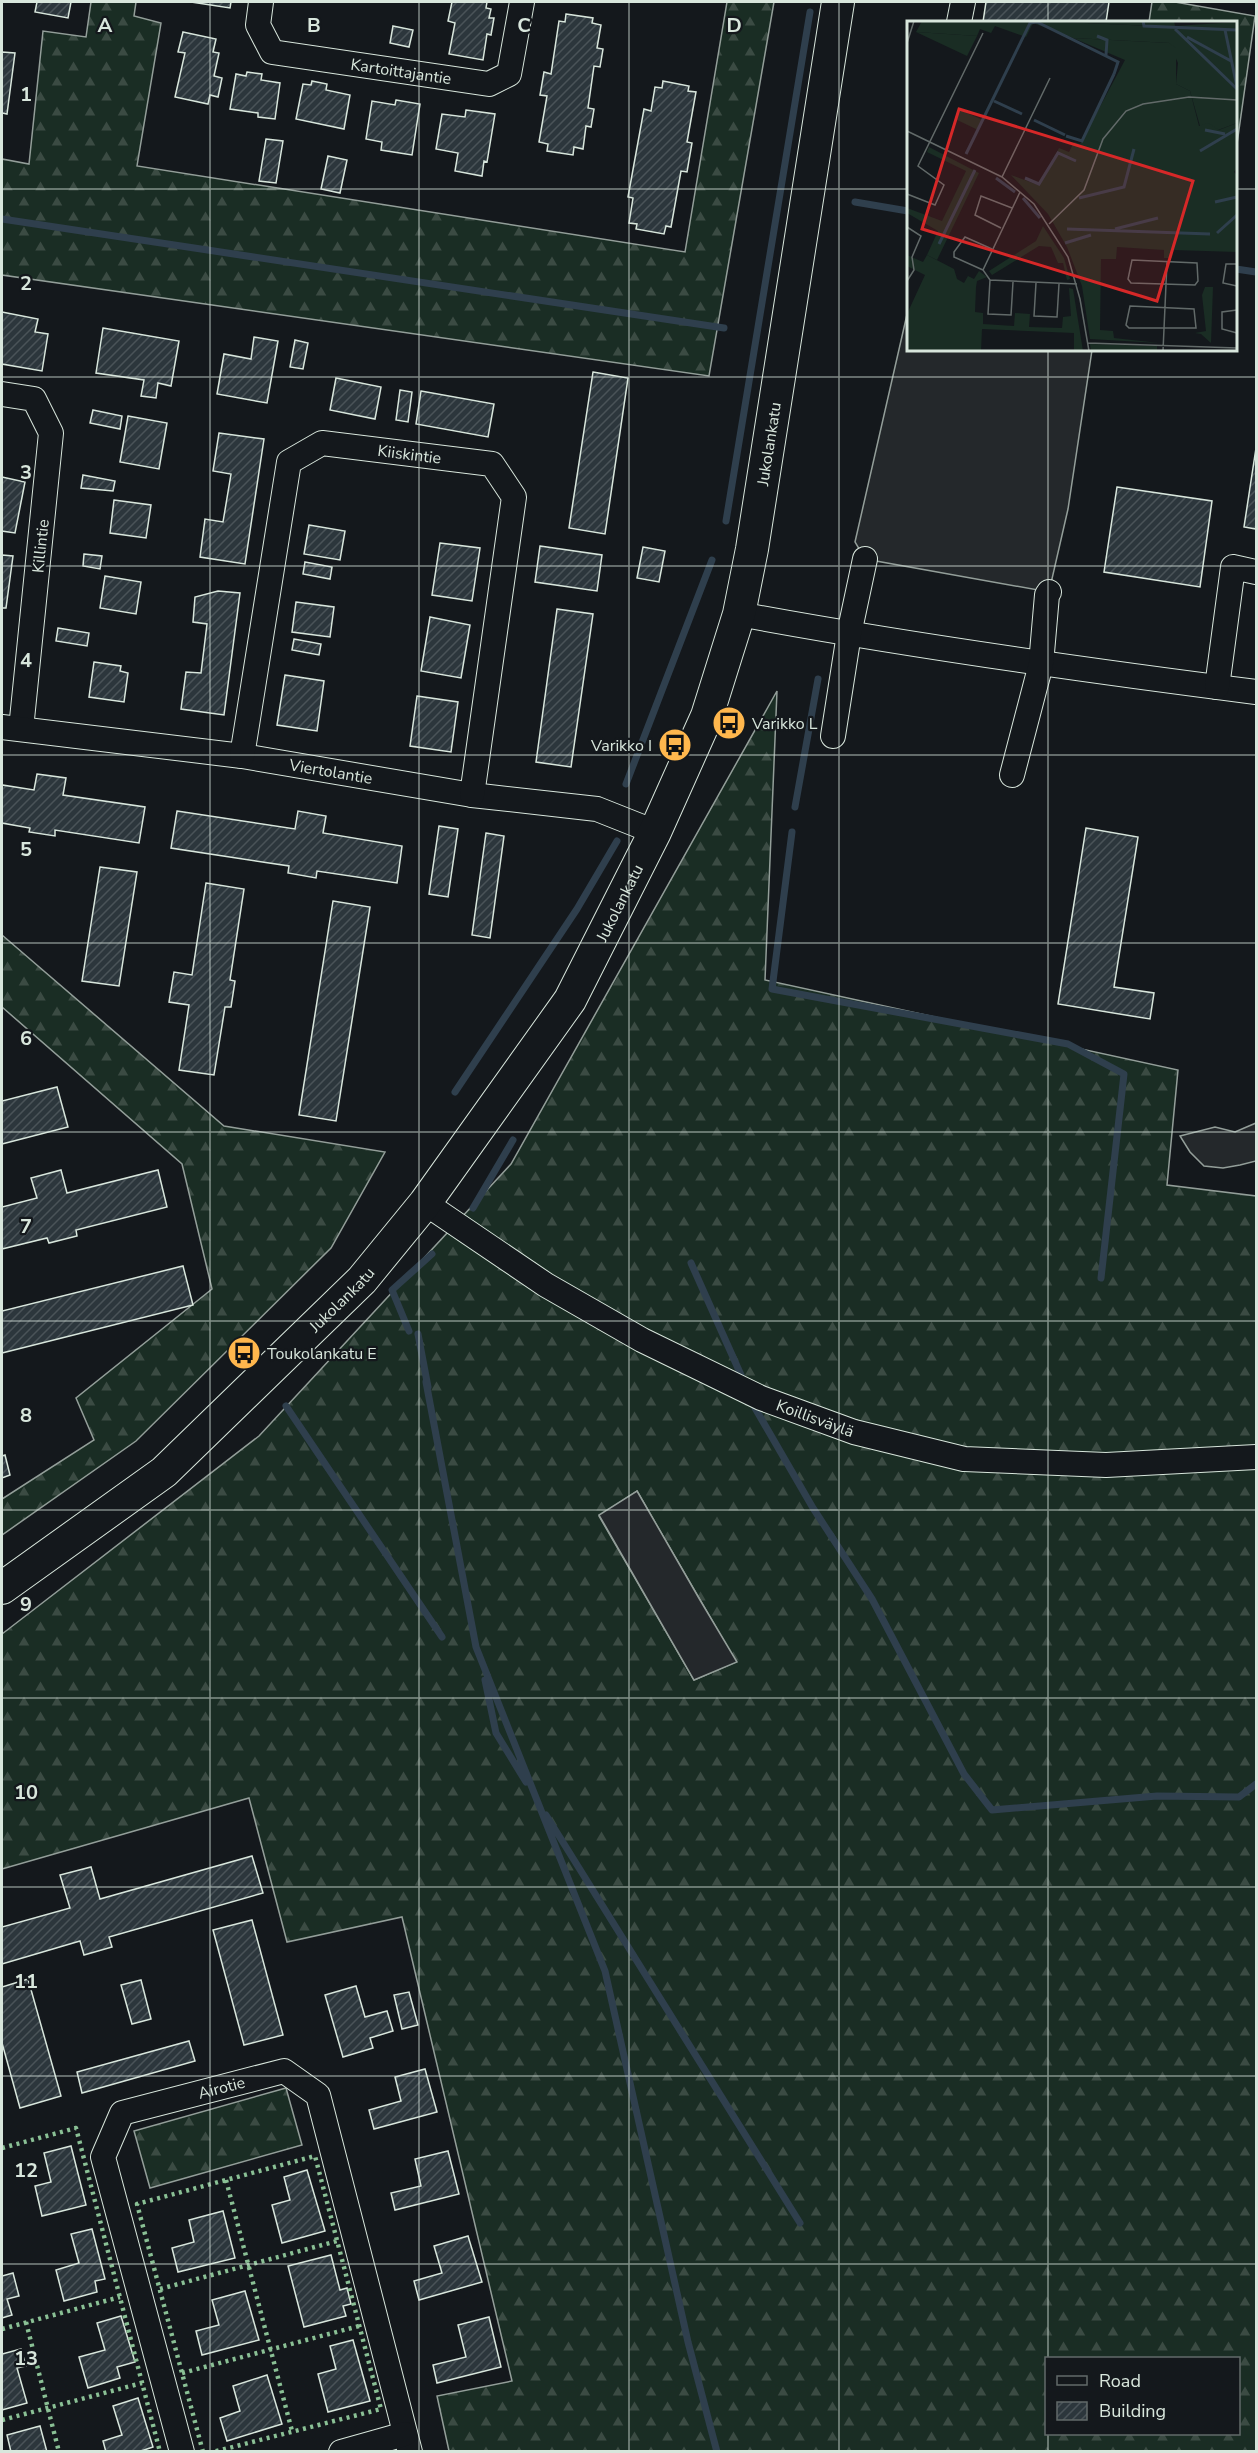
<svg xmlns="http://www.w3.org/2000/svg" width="1258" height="2453" font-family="'Nunito Sans',sans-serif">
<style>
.forest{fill:url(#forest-firs);stroke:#939e99;stroke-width:1.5;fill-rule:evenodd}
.parking{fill:#24282b;stroke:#939e99;stroke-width:1.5}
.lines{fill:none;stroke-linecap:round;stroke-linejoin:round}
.stream{stroke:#2f3f4d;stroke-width:7}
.building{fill:url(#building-hatch);stroke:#d8e6dc;stroke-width:1.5}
.minor-casing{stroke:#d8e6dc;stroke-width:26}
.major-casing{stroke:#d8e6dc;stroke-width:34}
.minor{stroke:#14181c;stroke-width:24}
.major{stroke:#14181c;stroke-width:32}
.hedge{stroke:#8ac095;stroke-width:4.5;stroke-dasharray:3 4.5;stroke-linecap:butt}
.grid{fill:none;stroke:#d8e6dc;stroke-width:1.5;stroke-opacity:0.55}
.labels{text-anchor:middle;stroke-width:4.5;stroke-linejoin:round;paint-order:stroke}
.street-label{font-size:16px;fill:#d8e6dc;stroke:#14181c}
.poi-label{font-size:16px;fill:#d8e6dc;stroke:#14181c;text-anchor:start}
.inset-river{fill:none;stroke:#2f3f4d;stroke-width:3}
.inset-road{fill:none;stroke:#626a69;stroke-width:1.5}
.view{fill:#d62828;fill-opacity:0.15;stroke:#d62828;stroke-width:3}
.inset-edge{fill:none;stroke:#d8e6dc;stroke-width:3}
.grid-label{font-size:20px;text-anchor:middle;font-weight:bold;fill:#d8e6dc;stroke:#14181c;stroke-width:4.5;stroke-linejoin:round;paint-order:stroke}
</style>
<defs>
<pattern id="forest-firs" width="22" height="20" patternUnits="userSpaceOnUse" patternTransform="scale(1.5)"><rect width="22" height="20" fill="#1a2d24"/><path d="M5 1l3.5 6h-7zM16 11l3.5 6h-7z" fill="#3b4b43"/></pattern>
<pattern id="building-hatch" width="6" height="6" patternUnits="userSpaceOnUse" patternTransform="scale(1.5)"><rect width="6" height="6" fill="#2c363c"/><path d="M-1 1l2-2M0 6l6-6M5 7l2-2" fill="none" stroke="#4a5358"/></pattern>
</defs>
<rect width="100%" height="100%" fill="#14181c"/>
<path class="forest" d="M91 2H136L134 16 161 23 137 166 685 252 727 2H774L709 376 2 275V159L29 164 43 31 86 37Z
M1152 2H1175L1255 16 1236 151V22H1149Z
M777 691 765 980 1178 1070 1167 1185 1256 1196V2451H449L437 2396 512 2381 402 1917 287 1942 249 1798 2 1869V1634L259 1436 511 1164ZM637 1491 736 1662 694 1680 599 1516ZM1046 2358H1238V2434H1046Z
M2 935 224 1126 385 1152 331 1248 136 1441 2 1535V1499L94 1440 76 1398 212 1289 182 1164 2 1007Z
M286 2088 302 2145 150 2188 134 2131Z"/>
<path class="parking" d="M908 310V350H1092L1068 509 1049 592 865 559 855 542Z
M1256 1123V1161L1240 1165 1223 1168 1204 1166 1190 1152 1180 1136 1215 1127 1235 1132Z
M637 1491 700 1600 737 1662 694 1680 599 1515Z"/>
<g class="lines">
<path class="stream" d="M855 202 908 211
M2 219 724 328
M1236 269 1256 272
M726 521 810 12
M626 784 712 560
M795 807 818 679
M792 832 772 989 1068 1044 1124 1074 1101 1278
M455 1092 577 909 617 841
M473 1208 513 1140
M691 1263 741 1375
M409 1331 392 1290 432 1254
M418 1334 428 1387
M426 1382 476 1647 605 1971 688 2342 717 2452
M286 1406 442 1637
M755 1408 813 1508 872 1599 964 1774 992 1810 1157 1796 1239 1797 1256 1784
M485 1680 496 1733 526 1782
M546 1815 800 2223"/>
</g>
<path class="building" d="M37 2H71L68 18 35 12Z
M191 2H231L230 8Z
M452 2H487L486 8 491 9 489 18H494L491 35 487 34 483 60 449 54 455 23 448 21Z
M986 2H1109L1106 22H983Z
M566 14 593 18 592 23 601 25 597 48 603 49 600 67 594 66 588 108 594 109 591 127 586 126 583 149 574 147 573 155 547 151 548 144 539 142 547 96 540 95 544 72 551 74 559 21 565 22Z
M393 26 413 30 409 47 390 43Z
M183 32 216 39 213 52 219 53 214 76 222 78 218 97 210 95 208 104 175 97 185 53 178 52Z
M2 52 15 53 7 114 2 113Z
M247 72 262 74 261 80 280 83 275 119 258 117V113L230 109 236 74 246 76Z
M312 81 327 84 326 90 350 95 344 129 296 119 303 84 311 85Z
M663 81 689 86 688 91 696 92 687 142 692 143 687 172 681 171 671 227 666 226 664 234 636 229 637 224 629 223 633 198 628 197 644 109 651 111 655 87 662 88Z
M396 100 420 104 412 155 381 150 382 142 366 139 372 101 395 105Z
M466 110 495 114 487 162 484 161 482 176 455 171 458 153 436 149 442 114 465 117Z
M266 139 283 141 276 183 259 181Z
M328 156 347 160 340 193 321 189Z
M2 312 38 319 35 332 48 334 42 371 2 364Z
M103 328 179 341 171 386 158 383 156 398 141 396 144 380 96 373Z
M254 337 278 341 267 403 217 394 224 354 251 359Z
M295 340 308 343 303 369 290 367Z
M593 372 628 378 605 534 569 528Z
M336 378 381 387 375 419 330 410Z
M400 390 412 392 408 422 396 420Z
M421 391 494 404 488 437 416 424Z
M93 410 122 416 120 429 90 423Z
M128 416 167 423 159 469 120 462Z
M219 433 264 439 245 564 200 557 205 519 223 522 231 474 213 471Z
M1256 448V529L1244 527Z
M83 475 115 481 113 491 81 488Z
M2 477 25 482 15 533 2 531Z
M1117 487 1212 501 1200 587 1104 572Z
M114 500 151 505 146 538 110 533Z
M309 525 345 531 340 560 304 554Z
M440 543 480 548 472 601 432 595Z
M540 546 602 555 597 591 535 582Z
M643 547 665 551 659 582 637 578Z
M84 554 102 556 100 569 83 566Z
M2 555 13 556 6 608H2Z
M305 562 332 567 330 579 303 574Z
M105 576 141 582 136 614 100 608Z
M218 591 240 593 224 715 181 709 186 672 201 673 207 624 193 622 195 597Z
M296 602 334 607 330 637 292 632Z
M557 609 593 614 571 767 536 762Z
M430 617 470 625 461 678 421 671Z
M58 628 89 633 87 646 56 641Z
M294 639 321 644 319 655 292 650Z
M94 662 121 666 120 671 128 673 124 702 89 697Z
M285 675 324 681 317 731 277 725Z
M417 696 458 702 451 752 410 746Z
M37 774 66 778 63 795 145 807 139 843 55 830V836L29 832 30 828 2 823V785L34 790Z
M177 811 295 829 298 811 326 816 323 833 402 846 397 883 317 871 316 878 288 873 289 866 171 848Z
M439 826 458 829 448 897 429 894Z
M1086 828 1138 837 1114 987 1154 993 1150 1019 1058 1004Z
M486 833 504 836 490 938 472 935Z
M100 867 137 872 119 986 82 981Z
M206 883 244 889 230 980 235 981 231 1007H225L214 1075 179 1070 189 1005 169 1002 174 972 192 975Z
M333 901 370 907 336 1121 299 1115Z
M57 1087 68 1127 2 1144V1101Z
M61 1170 67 1193 158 1170 167 1207 76 1230 77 1236 49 1243 47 1238 2 1249V1207L37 1198 31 1178Z
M183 1266 193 1305 2 1353V1311Z
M5 1455 10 1475 2 1478V1456Z
M252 1856 263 1893 109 1937 112 1947 84 1955 80 1941 2 1964V1927L70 1908 60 1875 91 1867 100 1899Z
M252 1920 283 2035 244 2045 213 1930Z
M28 1979 61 2096 20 2108 2 2043V1987Z
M141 1980 151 2019 132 2024 121 1985Z
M356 1986 365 2017 387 2011 393 2031 370 2038 373 2048 343 2057 325 1995Z
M409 1992 418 2025 402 2029 394 1995Z
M189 2041 195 2061 82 2093 77 2072Z
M425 2069 437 2112 374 2129 369 2110 401 2101 395 2077Z
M71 2146 86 2205 42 2216 35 2186 51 2182 44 2153Z
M448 2151 459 2194 395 2210 391 2193 421 2186 415 2159Z
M307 2170 325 2231 282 2243 272 2205 290 2200 284 2177Z
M223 2211 235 2258 178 2272 172 2248 194 2242 189 2220Z
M92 2229 105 2279 95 2281 97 2292 64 2301 56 2270 79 2263 71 2234Z
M468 2236 482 2282 419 2300 414 2281 442 2273 434 2246Z
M331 2255 340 2290 347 2288 351 2304 343 2306 346 2316 304 2327 288 2266Z
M13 2273 19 2296 7 2299 12 2315 2 2318V2276Z
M245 2291 259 2340 202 2355 196 2331 219 2325 212 2300Z
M121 2316 135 2362 117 2367 120 2378 88 2388 79 2357 105 2350 97 2323Z
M489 2317 501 2367 437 2383 433 2365 466 2357 458 2325Z
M353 2340 370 2401 328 2412 318 2374 336 2369 330 2346Z
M21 2349 26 2366 17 2368 27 2403 2 2410V2354Z
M267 2375 282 2424 227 2441 220 2418 240 2411 233 2386Z
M138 2398 153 2447 138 2452H106L103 2441 122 2435 113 2406Z
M40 2426 47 2452H11L7 2435Z"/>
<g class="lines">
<g class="minor-casing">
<g id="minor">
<path id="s1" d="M261 2 258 25 272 52 489 84 509 74 522 2"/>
<path d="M959 22 963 2"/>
<path d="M2 394 34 399 51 433 21 729"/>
<path d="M739 614C911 646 1083 670 1256 692"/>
<path d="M1217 687 1233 567 1256 572"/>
<path id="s2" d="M2 727 242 756 472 795 597 809 655 832"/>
<path d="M833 736 849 634 865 559"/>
<path id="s3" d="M242 756 289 462 322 443 492 464 514 497 472 795"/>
<path d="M1012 775 1041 664 1047 595 1049 592"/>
<path id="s4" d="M425 1203 546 1285 642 1340 761 1398 854 1432 964 1459 1106 1465 1256 1457"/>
<path id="s5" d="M182 2452 103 2157 122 2113 284 2071 318 2095 410 2452"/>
<path d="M341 2452 405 2434"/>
</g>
</g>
<g class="major-casing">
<g id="major">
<path id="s6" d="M2 1588 164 1472 362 1280 425 1203 570 1000 655 832 707 716 739 614 752 549 838 2"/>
</g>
</g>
<use href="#minor" class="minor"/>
<use href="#major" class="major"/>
<path class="hedge" d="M2 2148 76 2128 160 2452
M226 2180 292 2431
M160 2289 337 2241
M26 2322 59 2452
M2 2329 120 2297
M182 2373 359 2326
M2 2420 142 2383
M203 2452 137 2204 315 2156 381 2409 213 2452"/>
</g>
<path class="grid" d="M210 2V2452M419 2V2452M629 2V2452M839 2V2452M1048 2V22M2 189H908M1236 189H1256M1048 350V2358M2 377H1256M2 566H1256M2 755H1256M2 943H1256M2 1132H1256M2 1321H1256M2 1510H1256M2 1698H1256M2 1887H1256M2 2076H1256M2 2264H1256M1048 2434V2452"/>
<defs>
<g id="bus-disc" transform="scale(1.725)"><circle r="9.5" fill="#ffb74d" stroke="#14181c"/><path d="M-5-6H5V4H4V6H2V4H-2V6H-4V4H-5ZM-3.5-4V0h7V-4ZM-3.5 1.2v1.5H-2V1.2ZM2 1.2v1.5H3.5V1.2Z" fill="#111"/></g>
</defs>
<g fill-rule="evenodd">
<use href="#bus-disc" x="729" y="723"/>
<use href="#bus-disc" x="675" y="745"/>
<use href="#bus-disc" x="244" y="1353"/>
</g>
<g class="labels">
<g class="street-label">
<text dy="6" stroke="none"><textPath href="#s1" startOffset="184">Kartoittajantie</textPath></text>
<text dy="6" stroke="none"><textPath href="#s6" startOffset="1419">Jukolankatu</textPath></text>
<text dy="6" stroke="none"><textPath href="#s3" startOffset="424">Kiiskintie</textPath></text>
<text transform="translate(40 546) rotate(-84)" y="6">Killintie</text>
<text dy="6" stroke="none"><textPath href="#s2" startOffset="332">Viertolantie</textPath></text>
<text dy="6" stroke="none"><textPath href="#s6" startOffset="933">Jukolankatu</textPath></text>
<text dy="6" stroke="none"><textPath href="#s6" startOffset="447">Jukolankatu</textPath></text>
<text dy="6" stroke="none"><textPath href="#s4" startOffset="447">Koillisväylä</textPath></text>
<text dy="6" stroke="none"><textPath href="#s5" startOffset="456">Airotie</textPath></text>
</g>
<g class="poi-label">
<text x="752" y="729">Varikko L</text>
<text x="652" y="751" text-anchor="end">Varikko I</text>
<text x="267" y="1359">Toukolankatu E</text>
</g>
</g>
<g transform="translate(907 21)">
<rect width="330" height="330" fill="#14181c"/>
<path d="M15 0H133L267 6 330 70V102L311 109 293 105 283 70 269 63 271 42 262 22 166 17 126 2 119 16 88 5 84 12 73 8 70 15 9 11Z" fill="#1a2d24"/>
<path d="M138 0H267L268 5 330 1V70L267 6ZM9 11 70 15 60 35ZM166 17 262 22 269 27V63L283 70 292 105 301 102 312 109 330 102V147L327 151 330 154V231L266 229 265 237H257V229L210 226 209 238H194L193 309 206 310 207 317 252 322 183 318 175 265 160 226 141 193 104 154 131 164 152 127 162 131 167 121 173 123 218 39ZM53 89 76 99 71 109 48 98ZM22 126 72 152 30 239 20 234 31 210 0 192V187L35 200 59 150 20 131ZM136 205 157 237 163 258 160 259 156 242H151L144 226 132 225 85 254 82 250 129 220ZM298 266H306L304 322 294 313 288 312 299 310 295 274ZM183 323 250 325V329L184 330Z" fill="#1a2d24"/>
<path d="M0 234 16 241 20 234 47 248 50 258 57 262 61 255 67 258 72 250 80 256 70 260 69 266 68 291 76 292V303L107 305 108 292 123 293 122 306 155 307 156 296 164 295 162 267 166 268 176 330H167V312L75 308 74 330H0V293L18 254 0 245Z" fill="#1a2d24"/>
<path class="inset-river" d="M236 0 237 5 330 9M268 8 330 68M318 9 330 66M190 15 200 19 199 34M280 16 324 40M87 80 115 93M127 99 158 114M298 109 318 113M159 115 175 120 207 53M293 130 330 108M59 133 123 2 130 1 211 41 207 53M89 157 108 171M118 157 132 163 151 132 169 140M116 177 133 197M172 177 217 166 227 128M308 181 330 176M160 208 303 213M208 208 251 197M310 212 330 194M158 222 184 214M32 223 68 149"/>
<path class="inset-road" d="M0 22 7 0M0 110 95 156 127 183 161 236 173 278 182 330M95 156 143 57M113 171 76 249 83 259 170 263M0 173 28 184 37 164 11 145 76 12M142 203 177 169 196 118 219 90 236 83 282 76 330 79M0 206 14 215 5 236 7 249 0 260M94 207 68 194 74 175 105 187M225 239 290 242 291 260 288 264 224 262 221 258ZM330 243H319L316 262 330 265M76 249 47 236V231L58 216 85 228M83 259 81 293 104 294 106 261M129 262 127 295 150 296 152 263M223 285 287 288 289 307H222L219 304ZM330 289 315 291V308L330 312M181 322 330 327M256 330 260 241"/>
<path class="view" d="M52 88 286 160 250 280 15 208Z"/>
<rect width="330" height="330" class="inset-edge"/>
</g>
<g class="grid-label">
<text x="105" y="32">A</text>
<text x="314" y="32">B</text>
<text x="524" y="32">C</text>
<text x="734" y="32">D</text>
<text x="26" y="101">1</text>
<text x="26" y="290">2</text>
<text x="26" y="479">3</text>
<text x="26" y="667">4</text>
<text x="26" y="856">5</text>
<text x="26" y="1045">6</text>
<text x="26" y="1233">7</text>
<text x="26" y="1422">8</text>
<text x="26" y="1611">9</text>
<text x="26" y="1799">10</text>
<text x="26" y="1988">11</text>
<text x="26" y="2177">12</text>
<text x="26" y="2365">13</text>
</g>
<rect width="1258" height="2453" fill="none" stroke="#d8e6dc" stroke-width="6"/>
<rect x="1045" y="2357" width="195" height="78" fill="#14181c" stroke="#626a69" stroke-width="1.5"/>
<rect x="1057" y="2376" width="30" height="9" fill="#14181c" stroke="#626a69" stroke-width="1.5"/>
<text x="1099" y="2387" font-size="18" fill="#d8e6dc">Road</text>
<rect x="1057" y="2402" width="30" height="18" fill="url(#building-hatch)" stroke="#626a69" stroke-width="1.5"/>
<text x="1099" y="2417" font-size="18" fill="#d8e6dc">Building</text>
</svg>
